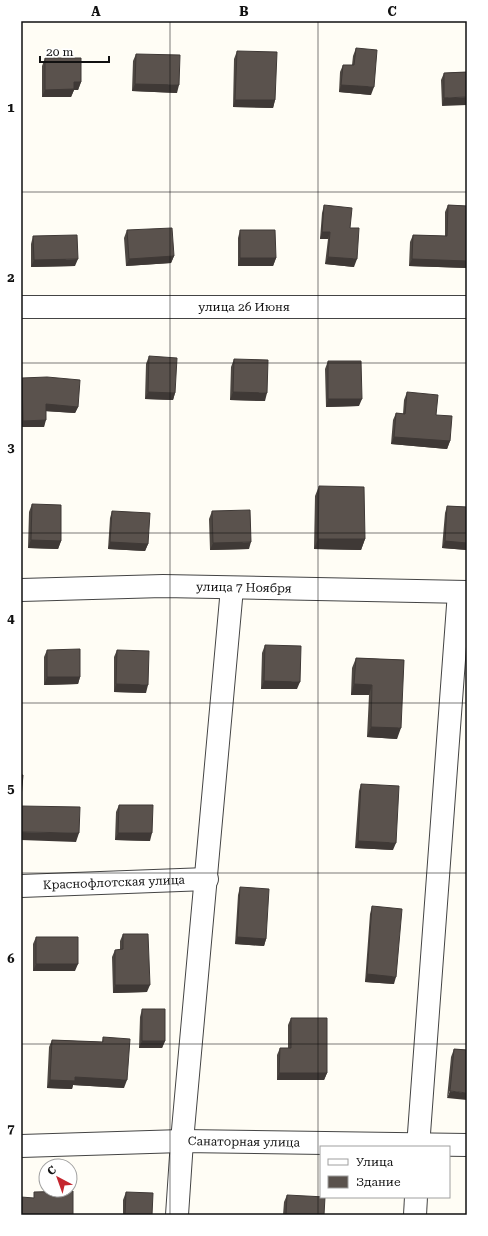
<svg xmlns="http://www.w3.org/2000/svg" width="488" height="1236" font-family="'Roboto Serif',serif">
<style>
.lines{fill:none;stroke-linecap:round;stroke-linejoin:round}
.minor-casing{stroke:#444;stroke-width:24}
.minor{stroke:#fff;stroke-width:22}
.wall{fill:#4d4742}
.shaded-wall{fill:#3f3936}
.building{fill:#5a524d;stroke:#3f3936}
.grid{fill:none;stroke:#111;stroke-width:1;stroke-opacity:0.55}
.labels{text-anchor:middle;stroke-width:4;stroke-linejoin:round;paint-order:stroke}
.street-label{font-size:12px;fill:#111;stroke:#fff}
.neatline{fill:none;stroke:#111;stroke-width:1.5}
.grid-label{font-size:13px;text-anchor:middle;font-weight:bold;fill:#111}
</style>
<rect width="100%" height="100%" fill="#fffdf5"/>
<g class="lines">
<g class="minor-casing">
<g id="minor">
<path id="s1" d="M21 307H467"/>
<path id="s2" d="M21 590 163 586 467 592"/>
<path id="s3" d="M21 886 207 879"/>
<path id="s4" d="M21 1146 182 1141 467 1145"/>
<path d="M418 1147 459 592"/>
<path d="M177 1215 182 1141 232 588"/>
<path d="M415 1215 416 1197"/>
</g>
</g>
<use href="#minor" class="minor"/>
</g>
<path class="wall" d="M356 48 371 95 339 92 340 72 343 65H352L353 56Z
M237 51 275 100 273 108 233 107 234 59Z
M136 54 177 93 132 91 133 61Z
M45 58 81 82 78 90H74L71 97H42V66Z
M467 72 442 106 441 80 444 73Z
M324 205 350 228 354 267 325 264 328 239H320L322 213Z
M448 205 467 206V268L409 266 410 242 413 235 445 236V212Z
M127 230 174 256 171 263 126 266 124 238Z
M240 230 276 258 273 266H238V238Z
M33 236 75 266 31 267V244Z
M149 356 175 393 173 400 145 399 146 364Z
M234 359 265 401 230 400 231 367Z
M328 361 359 406 326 407 325 369Z
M22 378 78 407 75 413 46 411 44 427H21V382Z
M407 392 436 415 450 441 447 449 391 444 393 420 396 413 403 414 404 400Z
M319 486 365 539 361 550 314 549 315 496Z
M32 504 61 541 58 549 28 548 29 512Z
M447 506 467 507V550L442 548 445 513Z
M112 511 148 544 145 551 108 549 110 518Z
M212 511 249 549 210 550 209 519Z
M265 645 297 689H261L262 653Z
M47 650 80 677 78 684 44 685V657Z
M117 650 146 693 114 692V657Z
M356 658 404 660 397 739 367 737 369 695H351L352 668Z
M361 784 393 850 355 848 359 791Z
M119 805 150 841 115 840 116 812Z
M240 887 266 939 264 946 235 944 238 895Z
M372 906 394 984 365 982 370 914Z
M123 934 147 992 113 993 112 957 115 950H120V941Z
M36 937 75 971H33V944Z
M142 1009 165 1041 162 1048H139L140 1017Z
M291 1018 327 1073 324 1080H277V1055L280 1048H288V1025Z
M103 1037 124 1088 73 1085 72 1089 47 1088 49 1047 52 1040 102 1042Z
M454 1049 467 1050 447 1098 451 1057Z
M126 1192 152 1215H123V1200Z
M287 1195 324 1215H283L284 1202Z"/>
<path class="shaded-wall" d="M74 82H81L78 90H74L71 97H42L45 90Z
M135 84 179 85 177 93 132 91Z
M341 85 374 87 371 95 339 92Z
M467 97V105L442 106 444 98Z
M235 100H275L273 108 233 107Z
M322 232H330L328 239H320Z
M174 256 171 263 126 266 129 259Z
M328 257 357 259 354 267 325 264Z
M240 258H276L273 266H238Z
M78 259 75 266 31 267 34 260Z
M412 259 467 261V268L409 266Z
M148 392 175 393 173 400 145 399Z
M233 392 267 393 265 401 230 400Z
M328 399H362L359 406 326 407Z
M46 404 78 407 75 413 43 411Z
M46 420 44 427H21L23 421Z
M394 437 450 441 447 449 391 444Z
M318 539H365L361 550 314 549Z
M31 540 61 541 58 549 28 548Z
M445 541 467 543V550L442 548Z
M110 542 148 544 145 551 108 549Z
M251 542 249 549 210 550 213 543Z
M47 677H80L78 684 44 685Z
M264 681 300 682 297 689H261Z
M116 684 148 685 146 693 114 692Z
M354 684 372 685 369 695H351Z
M371 727 401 728 397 739 367 737Z
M21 832 79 833 76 842 21 840Z
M118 833H152L150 841 115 840Z
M358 841 396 843 393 850 355 848Z
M237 937 266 939 264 946 235 944Z
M36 964H78L75 971H33Z
M367 974 396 977 394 984 365 982Z
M115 985H150L147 992 113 993Z
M142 1041H165L162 1048H139Z
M279 1073H327L324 1080H277Z
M75 1077 127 1080 124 1088 73 1085 72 1089 47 1088 50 1080Z
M450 1091 467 1093V1100L447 1098Z"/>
<path class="building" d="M356 48 377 50 374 87 341 85 343 65H354Z
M237 51 277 52 275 100H235Z
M136 54 180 55 179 85 135 84Z
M45 58H81V82H74V89L45 90Z
M467 72V97L444 98V73Z
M324 205 352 208 350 228H359L357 259 328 257 330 232H322Z
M448 205 467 206V261L412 259 413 235 447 236Z
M172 228 174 256 129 259 127 230Z
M240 230H275L276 258H240Z
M77 235 78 259 34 260 33 236Z
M149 356 177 358 175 393 148 392Z
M234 359 268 360 267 393 233 392Z
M328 361H361L362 399H328Z
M47 377 80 380 78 407 46 404V420L23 421 22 378Z
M407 392 438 395 436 415 452 416 450 441 394 437 396 413 405 414Z
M319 486 364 487 365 539H318Z
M32 504 61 505V541L31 540Z
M447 506 467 507V543L445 541Z
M250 510 251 542 213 543 212 511Z
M112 511 150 513 148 544 110 542Z
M265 645 301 646 300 682 264 681Z
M80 649V677H47V650Z
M117 650 149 651 148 685 116 684Z
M356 658 404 660 401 728 371 727 372 685 354 684Z
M21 775H23L21 798Z
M361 784 399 786 396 843 358 841Z
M119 805H153L152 833H118Z
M21 806 80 807 79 833 21 832Z
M240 887 269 889 266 939 237 937Z
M372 906 402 909 396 977 367 974Z
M123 934H148L150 985H115V950L123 949Z
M36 937H78V964H36Z
M142 1009H165V1041H142Z
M291 1018H327V1073H279L280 1048H291Z
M103 1037 130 1039 127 1080 75 1077V1081L50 1080 52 1040 103 1042Z
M454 1049 467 1050V1093L450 1091Z
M73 1191V1215H21V1197L34 1198V1192Z
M126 1192 153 1193 152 1215H125Z
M287 1195 325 1197 324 1215H286Z"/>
<path class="grid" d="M170 21V1215M318 21V1215M21 192H467M21 363H467M21 533H467M21 703H467M21 873H467M21 1044H467"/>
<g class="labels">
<g class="street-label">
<text dy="4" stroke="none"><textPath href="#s1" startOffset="223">улица 26 Июня</textPath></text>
<text dy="4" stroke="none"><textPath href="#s2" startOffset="223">улица 7 Ноября</textPath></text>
<text dy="4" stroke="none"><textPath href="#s3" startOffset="93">Краснофлотская улица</textPath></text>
<text dy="4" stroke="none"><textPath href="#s4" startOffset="223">Санаторная улица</textPath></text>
</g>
</g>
<rect width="488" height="1236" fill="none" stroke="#ffffff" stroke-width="44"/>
<rect x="320" y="1146" width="130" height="52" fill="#ffffff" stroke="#a0a0a0"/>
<rect x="328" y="1159" width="20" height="6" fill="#ffffff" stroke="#a0a0a0"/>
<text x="356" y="1166" font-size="12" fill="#111111">Улица</text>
<rect x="328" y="1176" width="20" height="12" fill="#5a524d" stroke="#a0a0a0"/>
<text x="356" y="1186" font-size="12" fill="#111111">Здание</text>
<g transform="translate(58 1178) rotate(319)"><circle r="19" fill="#ffffff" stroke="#a0a0a0"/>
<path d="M0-3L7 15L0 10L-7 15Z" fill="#c4262e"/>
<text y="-6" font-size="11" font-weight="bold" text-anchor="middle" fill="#111111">С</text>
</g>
<path d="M40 56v6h69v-6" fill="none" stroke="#111111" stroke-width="2"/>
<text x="46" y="56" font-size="12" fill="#111111" stroke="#ffffff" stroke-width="3" paint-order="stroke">20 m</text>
<rect x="22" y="22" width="444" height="1192" class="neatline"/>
<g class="grid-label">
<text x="96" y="16">A</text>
<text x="244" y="16">B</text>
<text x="392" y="16">C</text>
<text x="11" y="112">1</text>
<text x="11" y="282">2</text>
<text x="11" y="452">3</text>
<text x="11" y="623">4</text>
<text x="11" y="793">5</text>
<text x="11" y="963">6</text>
<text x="11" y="1133">7</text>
</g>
</svg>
